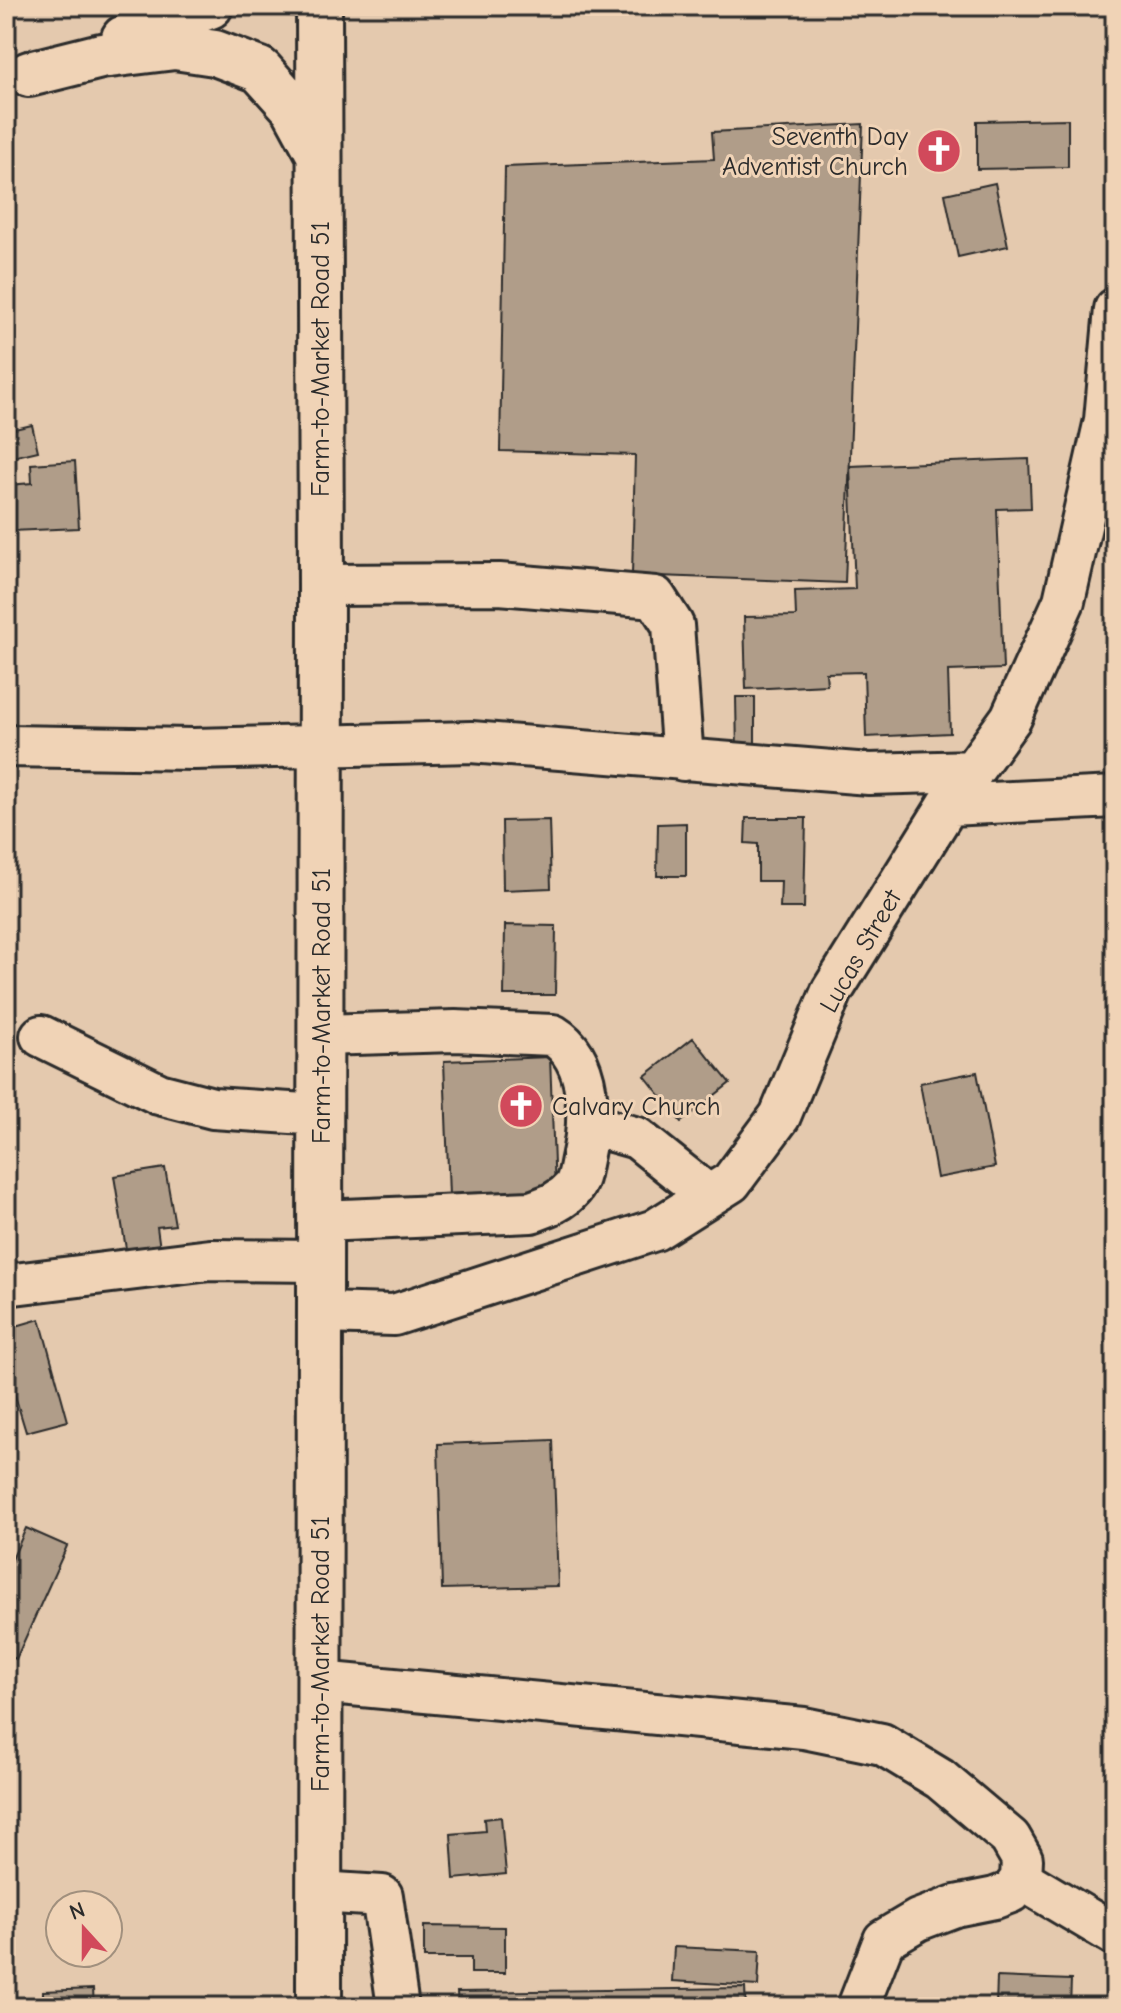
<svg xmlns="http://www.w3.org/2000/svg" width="1121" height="2013" font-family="'Comic Neue',sans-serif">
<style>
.building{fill:#b09d89;stroke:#2b2b2b;stroke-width:2}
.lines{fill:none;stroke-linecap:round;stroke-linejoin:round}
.minor-casing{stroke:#2b2b2b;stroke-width:46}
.major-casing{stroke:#2b2b2b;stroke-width:50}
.minor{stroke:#f0d3b6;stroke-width:40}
.major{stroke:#f0d3b6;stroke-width:44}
.labels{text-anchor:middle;stroke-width:6;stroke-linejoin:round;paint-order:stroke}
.poi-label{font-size:26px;fill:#2b2b2b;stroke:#f0d3b6;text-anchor:end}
.street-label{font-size:26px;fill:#2b2b2b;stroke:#f0d3b6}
</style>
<rect width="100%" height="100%" fill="#e4c9ae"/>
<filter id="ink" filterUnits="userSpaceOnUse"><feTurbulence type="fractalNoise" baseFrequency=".0125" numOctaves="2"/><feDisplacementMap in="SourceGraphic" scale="16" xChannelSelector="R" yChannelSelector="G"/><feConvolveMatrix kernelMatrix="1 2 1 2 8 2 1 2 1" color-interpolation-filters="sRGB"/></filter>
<g filter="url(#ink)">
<path class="building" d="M1068 119V167L977 169V121Z
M863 124 845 583 632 575 635 455 500 451 505 167 714 159 712 132Z
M995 183 1008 246 958 257 945 194Z
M32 425 38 451 8 458 6 431Z
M1029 459 1031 508 997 509 1003 669 948 671 950 733 866 737 864 672 826 673 827 685 746 689 744 617 796 616 795 591 855 589 850 466Z
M75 461 79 528 11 531 8 485 32 483 31 464Z
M736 697H755V753H737Z
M746 818H806L804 908H780L781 881H758V844L745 843Z
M549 820 551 888 503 890 502 821Z
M686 823V876H657L658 824Z
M505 925 556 926 555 995H504Z
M693 1038 730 1083 681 1122 645 1076Z
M550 1057 555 1192 449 1196 444 1061Z
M977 1072 995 1167 937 1178 920 1083Z
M165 1168 175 1225 157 1227 161 1256 128 1261 114 1176Z
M40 1319 68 1421 26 1432 6 1366V1329Z
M553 1440 558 1586 442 1589 438 1444Z
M26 1528 67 1546 16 1659 6 1655V1573Z
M501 1817 506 1874 454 1879 451 1834 485 1831 484 1819Z
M424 1926 505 1927V1973H471V1958H424Z
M674 1947 760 1951 758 1986 672 1981Z
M997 1977 1071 1980 1070 2007H996Z
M745 1988 746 2007H458L457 1992Z
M93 1989 94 2007H43V1991Z"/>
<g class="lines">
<g class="minor-casing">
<path id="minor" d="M321 585 499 584 655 597 673 625 683 760
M6 746 194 749 471 742 869 774 973 771
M948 805 1115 797
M41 1036 159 1094 213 1108 321 1115
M587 1124 637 1138 709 1196
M321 1221 531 1212C548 1206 561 1202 573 1188 579 1180 580 1168 582 1159 591 1119 592 1059 553 1035L455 1031 321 1035
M6 1285 210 1260 321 1261
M321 1313 394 1315 655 1230 731 1182 780 1116 832 991 948 805 1011 718 1064 601 1105 420 1115 309
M320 1682 804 1728 882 1744 940 1779 1010 1838 1022 1859 1021 1879 1011 1892 995 1898 955 1906 918 1920 884 1940 858 2007
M1021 1879 1115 1935
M319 1892 382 1896 398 2007"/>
</g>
<g class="major-casing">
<path id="major" d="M124 38 210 6
M29 74 101 56 175 47 215 53 260 70 294 108 319 154
M319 2007 321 585 319 6"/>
</g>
<use href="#minor" class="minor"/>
<use href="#major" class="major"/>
</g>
</g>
<defs>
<g id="church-disc" transform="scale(2.3)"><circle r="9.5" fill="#d1495b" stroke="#f0d3b6"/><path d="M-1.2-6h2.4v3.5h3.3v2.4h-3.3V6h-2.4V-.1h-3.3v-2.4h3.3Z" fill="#fff"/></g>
</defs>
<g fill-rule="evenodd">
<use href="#church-disc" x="939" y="151"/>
<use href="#church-disc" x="521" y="1106"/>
</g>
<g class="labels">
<g class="poi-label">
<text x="908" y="145">Seventh Day<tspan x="908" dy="30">Adventist Church</tspan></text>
<text x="552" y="1115" text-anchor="start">Calvary Church</text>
</g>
<g class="street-label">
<text transform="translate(320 359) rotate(-90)" y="9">Farm-to-Market Road 51</text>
<text transform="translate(860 951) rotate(-60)" y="9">Lucas Street</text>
<text transform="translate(321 1006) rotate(-90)" y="9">Farm-to-Market Road 51</text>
<text transform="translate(320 1654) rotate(-90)" y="9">Farm-to-Market Road 51</text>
</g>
</g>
<rect width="1121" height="2013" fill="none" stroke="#f0d3b6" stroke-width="32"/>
<rect x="16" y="16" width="1089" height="1981" fill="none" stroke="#2b2b2b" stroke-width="3" filter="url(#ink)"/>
<g transform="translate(84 1929) rotate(339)"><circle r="38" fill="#f0d3b6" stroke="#a1907e" stroke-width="2"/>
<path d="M0-6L14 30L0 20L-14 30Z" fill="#d1495b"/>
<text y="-12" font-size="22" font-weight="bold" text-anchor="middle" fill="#2b2b2b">N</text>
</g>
</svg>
